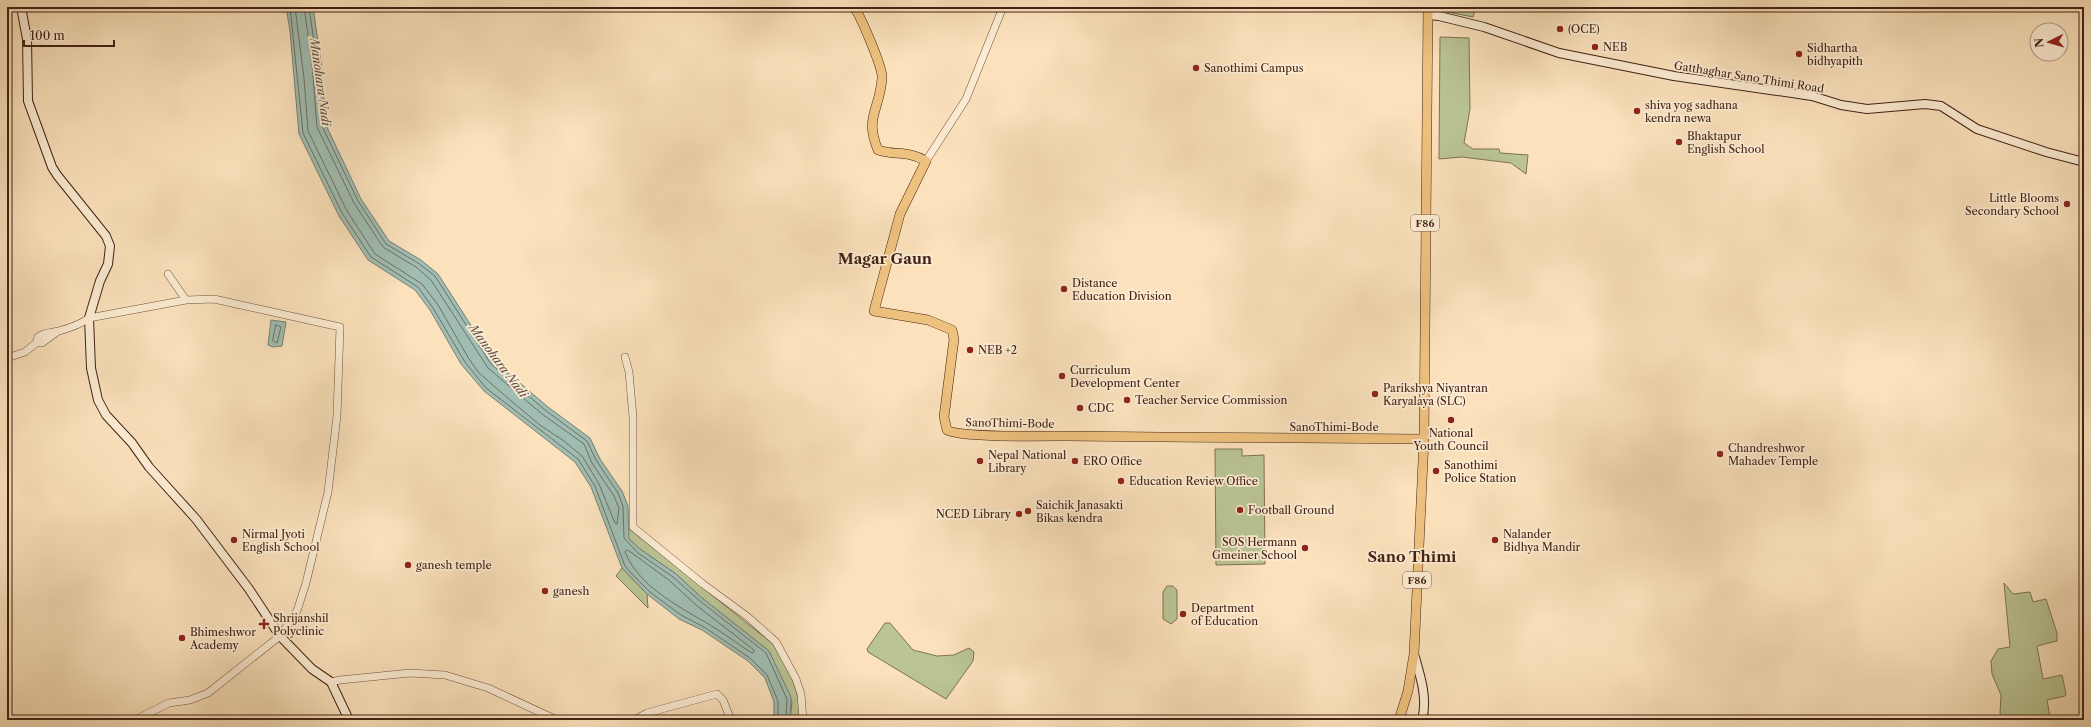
<svg xmlns="http://www.w3.org/2000/svg" width="2091" height="727" font-family="'Libre Caslon Text',serif">
<style>
.green{fill:#bac494;stroke:#7e7254}
.water{fill:#9fbdb2;stroke:#7a7f73}
.lines{fill:none;stroke-linecap:round;stroke-linejoin:round}
.shore{stroke:#706f64;stroke-width:1}
.tertiary-casing{stroke:#70513f;stroke-width:8}
.secondary-casing{stroke:#422115;stroke-width:10}
.primary-casing{stroke:#422115;stroke-width:10}
.tertiary{stroke:#fcecd3;stroke-width:7}
.secondary{stroke:#fcecd3;stroke-width:8}
.primary{stroke:#eec17e;stroke-width:9}
.poi-dot{fill:#8f2418;stroke:#fcecd3;stroke-width:1.5}
.labels{text-anchor:middle;stroke-width:3.5;stroke-linejoin:round;paint-order:stroke}
.shield{fill:#fcecd3;stroke:#7a5e4e;stroke-width:1}
.shield-label{font-size:10px;font-weight:bold;fill:#422115}
.poi-label{font-size:11px;fill:#422115;stroke:#fcecd3;text-anchor:start}
.street-label{font-size:11px;fill:#422115;stroke:#fcecd3}
.water-label{font-size:12px;font-style:italic;fill:#5e5044;stroke:#fcecd3}
.district-label{font-size:15px;font-weight:bold;fill:#422115;stroke:#fcecd3}
</style>
<rect width="100%" height="100%" fill="#fbe2bc"/>
<filter id="stains"><feTurbulence type="fractalNoise" baseFrequency=".005" numOctaves="4"/><feColorMatrix values="0 0 0 0 .2 0 0 0 0 .09 0 0 0 0 .02 0 0 0 .5 -.17"/></filter>
<radialGradient id="worn" r=".72"><stop offset=".6" stop-color="#630" stop-opacity="0"/><stop offset="1" stop-color="#630" stop-opacity=".3"/></radialGradient>
<path class="green" d="M1441 7H1476L1473 17 1442 11Z
M1440 37 1469 38 1470 109 1464 143 1473 149H1499L1500 153 1528 155 1526 174 1511 163 1462 157 1439 159Z
M1215 449H1242V456L1264 455 1265 564 1216 565Z
M627 527 773 644C788 663 802 696 799 720H790L792 702 769 651 702 598 676 574 640 549 628 538Z
M622 568 647 594 648 608 616 576Z
M2004 583 2013 594 2030 592 2033 602 2046 599 2057 633V641L2037 646 2043 679 2062 675 2066 694 2065 696 2047 700 2050 717 2035 720H2003L2000 713 2001 695 1992 674 1991 661 1998 649 2010 647Z
M1167 586H1173L1177 590V619L1171 624 1163 619V592Z
M885 623H890L913 650 937 656 954 655 969 648 974 652 973 661 946 699 868 652 867 649Z"/>
<path class="water" d="M286 7H313L321 62 326 125 361 199 389 241 421 260 438 274 494 361 548 407 590 438 600 459 622 491 628 506 629 539 640 549 676 574 702 598 769 651 791 697 790 720H774V702L765 678 748 661 702 630 679 619 647 594 622 568 591 487 575 462 484 391 461 364 430 310 415 290 368 260 339 216 299 134 290 31Z
M271 320 286 322 282 346 273 347 268 345Z"/>
<g class="lines">
<path class="shore" d="M290 7 303 133 342 213 371 257 418 287 433 308 465 362 486 388 578 459 595 486 620 553 625 566 633 575 650 592 681 615 704 627 750 658 767 675 778 701V720
M295 7 304 78 308 131 347 211 375 254 422 284 438 305 469 359 479 373 510 400 540 425 564 441 582 456 599 484 615 523 617 524 619 508 614 496 592 463 584 444 542 414 488 368 431 280 416 267 383 247 354 203 317 127 312 63 304 7
M309 7 317 63 322 126 358 201 386 244 418 263 435 276 491 364 545 410 587 441 596 460 618 493 623 506 624 538 638 553 673 577 700 601 766 653 787 699 786 720
M276 325 281 327 277 343 273 341Z
M628 550 670 581 696 605 754 650V652L752 653C736 643 721 631 705 622 676 605 638 585 625 552Z"/>
<g class="tertiary-casing">
<path id="tertiary" d="M926 161 966 99 1003 7
M36 343H42L57 332
M625 357 629 372 633 417V527L703 584 748 617 776 642 796 679 801 694 803 720
M7 358 25 352 36 343 38 337C45 332 51 333 59 331 70 328 81 324 89 318L186 300
M331 682 340 680 410 673 445 675 488 688 557 720
M135 720 169 703 190 700 208 693 280 636 297 611 306 583 328 492 337 416 340 327 214 299 186 300 168 274
M634 720 647 713 717 694 723 700 731 720"/>
</g>
<g class="secondary-casing">
<path id="secondary" d="M21 7 27 39 28 101 52 167 57 175 106 236 110 246 108 264 100 281 89 318 91 368 98 400 106 415 132 443 149 467 196 519 249 589 280 636 312 669 331 682 349 720
M1428 15 1439 16 1484 27 1559 53 1674 76 1812 96 1841 105 1867 109 1925 104 1941 106 1977 129 2046 152 2084 162
M1414 654C1420 675 1428 698 1422 720"/>
</g>
<g class="primary-casing">
<path id="primary" d="M854 7C861 17 883 68 882 78 880 110 864 117 878 150 897 156 906 150 926 161L900 214 874 311 928 320 952 330 954 339 944 417 947 430C960 438 1047 436 1067 436 1186 437 1305 439 1424 439
M1399 720 1408 691 1414 654 1424 439 1428 7"/>
</g>
<use href="#tertiary" class="tertiary"/>
<use href="#secondary" class="secondary"/>
<use href="#primary" class="primary"/>
</g>
<g class="poi-dot">
<circle cx="1560" cy="29" r="4"/>
<circle cx="1595" cy="47" r="4"/>
<circle cx="1799" cy="54" r="4"/>
<circle cx="1196" cy="68" r="4"/>
<circle cx="1637" cy="111" r="4"/>
<circle cx="1679" cy="142" r="4"/>
<circle cx="2067" cy="204" r="4"/>
<circle cx="1064" cy="289" r="4"/>
<circle cx="970" cy="350" r="4"/>
<circle cx="1062" cy="376" r="4"/>
<circle cx="1375" cy="394" r="4"/>
<circle cx="1127" cy="400" r="4"/>
<circle cx="1080" cy="408" r="4"/>
<circle cx="1451" cy="420" r="4"/>
<circle cx="1720" cy="454" r="4"/>
<circle cx="980" cy="461" r="4"/>
<circle cx="1075" cy="461" r="4"/>
<circle cx="1436" cy="471" r="4"/>
<circle cx="1121" cy="481" r="4"/>
<circle cx="1240" cy="510" r="4"/>
<circle cx="1028" cy="511" r="4"/>
<circle cx="1019" cy="514" r="4"/>
<circle cx="234" cy="540" r="4"/>
<circle cx="1495" cy="540" r="4"/>
<circle cx="1305" cy="548" r="4"/>
<circle cx="408" cy="565" r="4"/>
<circle cx="545" cy="591" r="4"/>
<circle cx="1183" cy="614" r="4"/>
<path d="M262 618h4v4h4v4h-4v4h-4v-4h-4v-4h4z"/>
<circle cx="182" cy="638" r="4"/>
</g>
<g class="labels">
<g class="shield">
<rect x="1411" y="215" width="28" height="16" rx="3"/>
<rect x="1403" y="572" width="28" height="16" rx="3"/>
</g>
<g class="shield-label">
<text x="1425" y="227">F86</text>
<text x="1417" y="584">F86</text>
</g>
<g class="poi-label">
<text x="1568" y="33">(OCE)</text>
<text x="1603" y="51">NEB</text>
<text x="1807" y="52">Sidhartha<tspan x="1807" dy="13">bidhyapith</tspan></text>
<text x="1204" y="72">Sanothimi Campus</text>
<text x="1645" y="109">shiva yog sadhana<tspan x="1645" dy="13">kendra newa</tspan></text>
<text x="1687" y="140">Bhaktapur<tspan x="1687" dy="13">English School</tspan></text>
<text x="2059" y="202" text-anchor="end">Little Blooms<tspan x="2059" dy="13">Secondary School</tspan></text>
<text x="1072" y="287">Distance<tspan x="1072" dy="13">Education Division</tspan></text>
<text x="978" y="354">NEB +2</text>
<text x="1070" y="374">Curriculum<tspan x="1070" dy="13">Development Center</tspan></text>
<text x="1383" y="392">Parikshya Niyantran<tspan x="1383" dy="13">Karyalaya (SLC)</tspan></text>
<text x="1135" y="404">Teacher Service Commission</text>
<text x="1088" y="412">CDC</text>
<text x="1451" y="437" text-anchor="middle">National<tspan x="1451" dy="13">Youth Council</tspan></text>
<text x="1728" y="452">Chandreshwor<tspan x="1728" dy="13">Mahadev Temple</tspan></text>
<text x="988" y="459">Nepal National<tspan x="988" dy="13">Library</tspan></text>
<text x="1083" y="465">ERO Office</text>
<text x="1444" y="469">Sanothimi<tspan x="1444" dy="13">Police Station</tspan></text>
<text x="1129" y="485">Education Review Office</text>
<text x="1036" y="509">Saichik Janasakti<tspan x="1036" dy="13">Bikas kendra</tspan></text>
<text x="1248" y="514">Football Ground</text>
<text x="1011" y="518" text-anchor="end">NCED Library</text>
<text x="242" y="538">Nirmal Jyoti<tspan x="242" dy="13">English School</tspan></text>
<text x="1503" y="538">Nalander<tspan x="1503" dy="13">Bidhya Mandir</tspan></text>
<text x="1297" y="546" text-anchor="end">SOS Hermann<tspan x="1297" dy="13">Gmeiner School</tspan></text>
<text x="416" y="569">ganesh temple</text>
<text x="553" y="595">ganesh</text>
<text x="1191" y="612">Department<tspan x="1191" dy="13">of Education</tspan></text>
<text x="273" y="622">Shrijanshil<tspan x="273" dy="13">Polyclinic</tspan></text>
<text x="190" y="636">Bhimeshwor<tspan x="190" dy="13">Academy</tspan></text>
</g>
<g class="street-label">
<text transform="translate(1749 77) rotate(9)" y="4">Gatthaghar Sano Thimi Road</text>
<text transform="translate(1010 423) rotate(1)" y="4">SanoThimi-Bode</text>
<text x="1334" y="431">SanoThimi-Bode</text>
</g>
<g class="water-label">
<text transform="translate(320 82) rotate(82)" y="4">Manohara Nadi</text>
<text transform="translate(498 361) rotate(53)" y="4">Manohara Nadi</text>
</g>
<g class="district-label">
<text x="885" y="264">Magar Gaun</text>
<text x="1412" y="562">Sano Thimi</text>
</g>
</g>
<rect width="2091" height="727" fill="none" stroke="#fbe2bc" stroke-width="24"/>
<rect x="8" y="8" width="2075" height="711" fill="none" stroke="#422115" stroke-width="2"/>
<rect x="12" y="12" width="2067" height="703" fill="none" stroke="#422115"/>
<g transform="translate(2049 42) rotate(265)"><circle r="19" fill="#fcecd3" stroke="#b29b87"/>
<path d="M0-3L7 15L0 10L-7 15Z" fill="#8f2418"/>
<text y="-6" font-size="11" font-weight="bold" text-anchor="middle" fill="#422115">N</text>
</g>
<path d="M24 40v6h90v-6" fill="none" stroke="#422115" stroke-width="2"/>
<text x="30" y="40" font-size="12" fill="#422115" stroke="#fcecd3" stroke-width="3" paint-order="stroke">100 m</text>
<rect width="100%" height="100%" filter="url(#stains)"/>
<rect width="100%" height="100%" fill="url(#worn)"/>
</svg>
